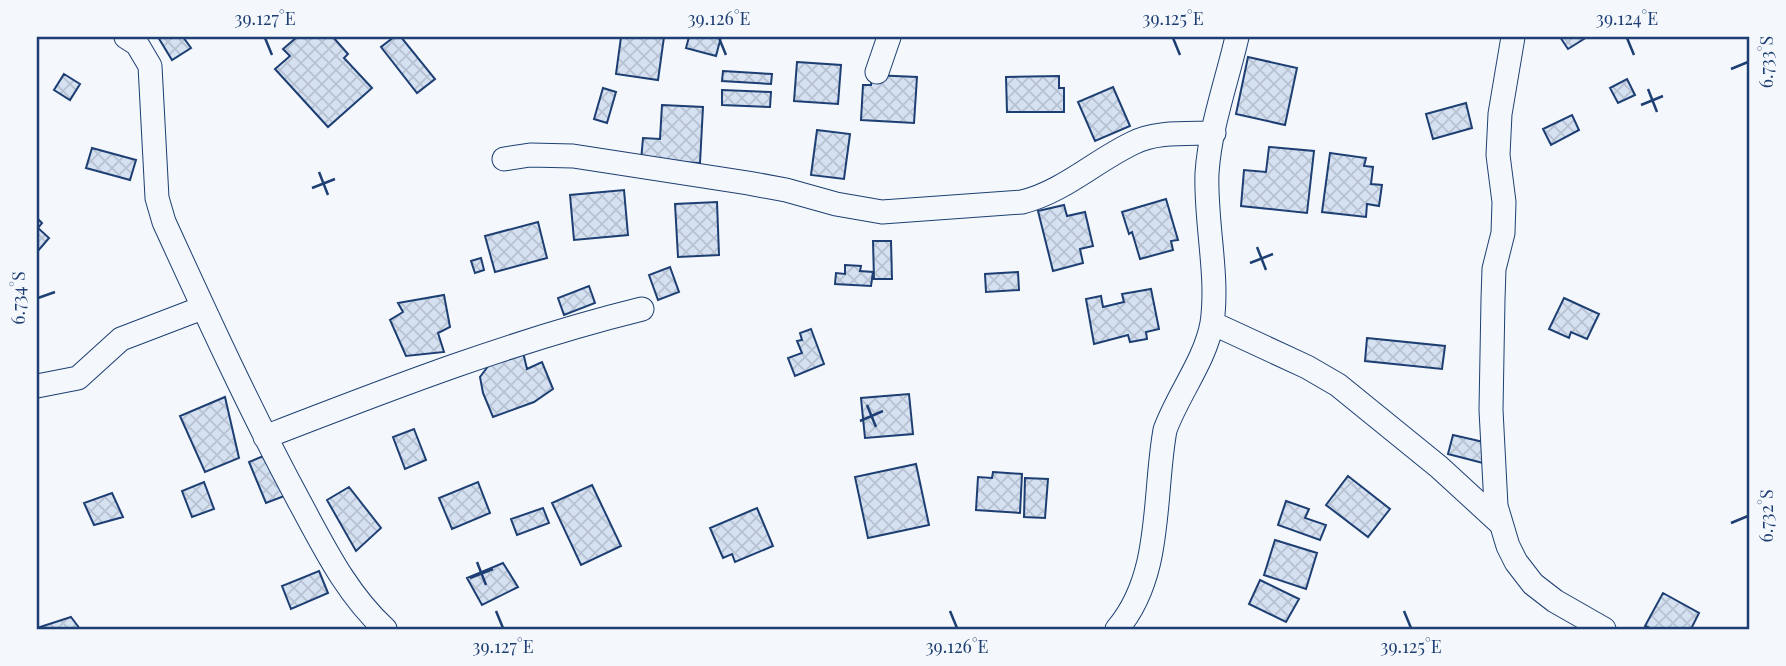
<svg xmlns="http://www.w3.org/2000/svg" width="1786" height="666" font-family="'Playfair Display',serif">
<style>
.building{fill:url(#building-cross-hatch);stroke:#1d3f73;stroke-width:2}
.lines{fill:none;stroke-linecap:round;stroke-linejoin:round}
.street-casing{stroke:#1d3f73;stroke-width:25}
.street{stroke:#f4f7fb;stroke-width:23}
.ticks{fill:none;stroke:#1d3f73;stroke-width:2.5}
.neatline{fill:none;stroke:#1d3f73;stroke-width:2.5}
.ticks-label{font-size:18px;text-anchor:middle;fill:#1d3f73}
</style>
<defs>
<pattern id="building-cross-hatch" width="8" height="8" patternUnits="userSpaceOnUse" patternTransform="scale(1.75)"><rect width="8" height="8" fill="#d5e0f0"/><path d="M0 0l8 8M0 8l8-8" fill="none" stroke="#b6c1d1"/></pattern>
</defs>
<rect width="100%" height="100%" fill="#f4f7fb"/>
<path class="building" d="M158 37H183L191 48 172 60Z
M297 37H333L348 54 344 58 372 88 328 127 275 69 290 56 283 49Z
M394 37H401L435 79 417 93 381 47Z
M621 37H664L658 80 616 74Z
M689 37H721L716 56 686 48Z
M1560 37H1587L1568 49Z
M1248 57 1297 68 1285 125 1236 114Z
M797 62 841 65 838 104 794 101Z
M723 71 772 74 771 84 722 81Z
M64 74 80 84 70 100 54 90Z
M872 75 917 77 914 123 861 120 863 85H871Z
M1059 76V88H1064V112H1007L1006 77Z
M1627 79 1635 95 1618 103 1610 88Z
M1113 87 1130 126 1095 141 1078 102Z
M603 88 616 92 607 123 594 119Z
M722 90 771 92 770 107 722 105Z
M1466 103 1472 128 1433 139 1426 114Z
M662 105 703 107 700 163 641 161 643 138 660 139Z
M1572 115 1579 130 1551 145 1543 129Z
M817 130 850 134 844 179 811 175Z
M1269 147 1314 151 1307 213 1241 206 1244 170 1266 172Z
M92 148 136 160 130 180 86 168Z
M1330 153 1366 158 1364 166 1373 167 1371 184 1382 185 1379 206 1367 204 1366 217 1322 212Z
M624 190 628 235 574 240 570 195Z
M1166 199 1178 240 1171 241 1173 250 1140 259 1132 232 1129 234 1122 212Z
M717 202 719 255 678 257 675 204Z
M1064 205 1067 216 1085 212 1093 246 1080 249 1083 263 1053 271 1038 211Z
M37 218 42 223 38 228 49 238 37 252Z
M538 222 547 258 495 272 485 236Z
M873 241H891L892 279H874Z
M481 258 484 270 475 273 471 261Z
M845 265 861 266 860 271 873 272 871 286 835 284 836 273 845 274Z
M670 267 679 292 658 300 649 275Z
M1018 272 1019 290 986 292 985 274Z
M589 286 595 303 564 315 558 298Z
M1151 289 1159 329 1146 332 1147 339 1130 342 1128 335 1094 344 1086 299 1101 296 1103 307 1124 302 1122 294Z
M444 295 450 327 438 333 444 352 406 356 390 320 403 312 398 303Z
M1564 298 1599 314 1587 339 1571 332 1569 338 1549 329Z
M811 329 824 364 795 376 788 358 802 353 797 341 802 340 800 333Z
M1367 338 1445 346 1442 369 1365 361Z
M523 352 527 369 542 362 553 389 534 402 493 417 483 393 480 377 492 361Z
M909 394 913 434 865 438 861 398Z
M225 397 239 458 205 472 180 416Z
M414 429 426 460 405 469 393 437Z
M1453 435 1488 443 1483 463 1448 454Z
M266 455 287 495 266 503 249 462Z
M916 464 929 525 868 538 855 477Z
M993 472 1022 474 1020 513 976 510 978 477 992 478Z
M1348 476 1390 509 1368 537 1326 505Z
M1025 478 1048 479 1045 518 1024 517Z
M204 482 214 509 192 517 182 491Z
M478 482 490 513 452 529 439 498Z
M592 485 621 546 581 565 552 503Z
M349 487 381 528 356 551 327 500Z
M112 493 123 517 94 525 84 503Z
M1286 501 1309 509 1305 518 1326 525 1320 540 1278 525Z
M543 508 549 523 517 535 511 519Z
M757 508 773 546 735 562 732 554 723 558 710 528Z
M1275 540 1317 553 1306 589 1264 575Z
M503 563 518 587 482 605 467 578Z
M319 571 328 593 291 609 282 586Z
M1260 580 1299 599 1286 622 1249 604Z
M1663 593 1699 613 1691 629H1652L1645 626Z
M71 617 80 629H37V628Z"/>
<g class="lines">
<g class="street-casing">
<path id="street" d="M126 37 137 44 150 66 157 198 164 222C207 316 250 410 299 501 324 547 346 593 385 629
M1513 37 1500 114 1498 155 1504 202 1503 233 1494 269 1493 299 1491 410 1496 506 1508 546 1516 562 1533 584 1555 601 1604 629
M877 72 889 37
M504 159 530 155 573 156 748 183 786 190 836 204 882 212 1022 202C1063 192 1095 161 1133 143 1156 131 1188 134 1214 133
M1212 323 1307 367 1338 385 1439 467 1500 523
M37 386 78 378 121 339 202 308
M265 437C389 389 512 341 642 309
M1117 629C1163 575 1153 497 1165 430 1178 394 1205 361 1212 323 1219 276 1205 221 1207 173 1210 127 1227 81 1237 37"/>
</g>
<use href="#street" class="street"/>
</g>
<path class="ticks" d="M265 38 272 55M719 38 726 55M1173 38 1180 55M1627 38 1634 55M1731 69 1748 62M1648 89 1657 112M1641 105 1663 96M319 172 328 195M312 188 335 179M1257 247 1266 270M1250 263 1273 254M38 298 55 292M867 405 876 427M860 421 883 411M1731 523 1748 516M477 562 486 585M470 578 493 569M496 611 503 628M950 611 957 628M1404 611 1411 628"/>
<rect width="1786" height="666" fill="none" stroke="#f4f7fb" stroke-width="77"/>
<rect x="38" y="38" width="1710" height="590" class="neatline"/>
<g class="ticks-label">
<text x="265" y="25">39.127°E</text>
<text x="719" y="25">39.126°E</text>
<text x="1173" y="25">39.125°E</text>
<text x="1627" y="25">39.124°E</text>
<text transform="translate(1767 62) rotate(-90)" y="6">6.733°S</text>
<text transform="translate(19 298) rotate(-90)" y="6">6.734°S</text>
<text transform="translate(1767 516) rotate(-90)" y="6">6.732°S</text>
<text x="503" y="653">39.127°E</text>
<text x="957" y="653">39.126°E</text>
<text x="1411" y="653">39.125°E</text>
</g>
</svg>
